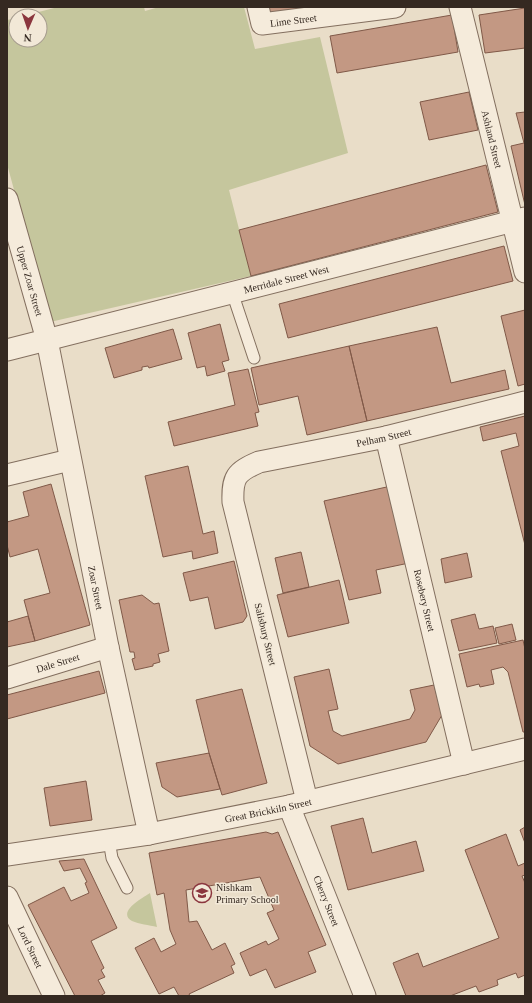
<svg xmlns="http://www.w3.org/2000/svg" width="532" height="1003" font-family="'Times New Roman',serif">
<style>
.green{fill:#c5c69d}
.building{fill:#c39883;stroke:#805948}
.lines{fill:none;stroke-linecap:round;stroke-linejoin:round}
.service-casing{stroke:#836f5f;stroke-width:13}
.minor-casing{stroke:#836f5f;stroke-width:23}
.service{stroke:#f5ebdb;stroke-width:11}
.minor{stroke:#f5ebdb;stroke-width:21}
.labels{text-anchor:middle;stroke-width:3;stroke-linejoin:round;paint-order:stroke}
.street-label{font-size:10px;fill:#352921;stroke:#f2e8d7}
.poi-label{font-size:10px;fill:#352921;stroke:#f2e8d7;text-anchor:start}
</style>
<rect width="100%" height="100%" fill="#e9ddc8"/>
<path class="green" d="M58 7H144L145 11 159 7H244L255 49 320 37 348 153 229 190 251 276 50 322 7 164V20L16 18V40H40V16H23Z
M150 893 157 927C149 925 139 924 132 921 116 912 144 897 150 893Z"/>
<path class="building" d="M268 7H332L270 15Z
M525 8V48L485 53 479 15Z
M452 15 458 52 337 73 330 36Z
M469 92 478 130 429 140 420 102Z
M525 112V205L511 146 524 143 516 113Z
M486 165 498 212 251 276 239 230Z
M504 246 513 281 288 338 279 304Z
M525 310V384L518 386 501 316Z
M220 324 229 360 222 362 225 371 207 376 205 366 197 368 188 333Z
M437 327 451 383 505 370 509 389 367 421 349 346Z
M173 329 182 359 149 368 148 366 142 367V370L114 378 105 348Z
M349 346 367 421 307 435 298 396 259 405 251 368Z
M248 369 259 412 255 413 258 426 174 446 168 422 235 405 228 373Z
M525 416V545L501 451 519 446 516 433 483 441 480 427Z
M188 466 203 534 214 531 218 553 193 559 192 551 163 557 145 476Z
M51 484 90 625 35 641 24 600 50 593 38 549 10 557 7 545V522L29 516 23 492Z
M391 486 409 563 376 570 381 593 349 600 324 501Z
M301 552 309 587 283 593 275 558Z
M467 553 472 577 445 583 441 559Z
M234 561 247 616 243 622 215 629 208 597 190 601 183 573Z
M339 580 349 623 288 637 277 595Z
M142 595 154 604 159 603 169 651 158 654 160 662 153 664V666L135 670 132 659 135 658 134 652H130L119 600Z
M475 614 479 629 493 626 497 643 459 651 451 620Z
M28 616 35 641 7 647V622Z
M512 624 516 640 499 644 495 628Z
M523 640 525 649V732H523L508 672 503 667 491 670 494 684 480 687 479 684 467 687 459 654Z
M329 669 338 709 328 711 333 731 342 736 410 719 415 710 410 690 434 685 442 715 426 742 338 764 310 746 294 677Z
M99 671 105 693 7 719V695Z
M242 689 267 783 222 795 209 753 196 700Z
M209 753 220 789 177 797 162 787 156 763Z
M86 781 92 820 50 826 44 788Z
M363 818 372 853 416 841 424 871 348 890 331 826Z
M525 827V843L520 830Z
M266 832 272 834 278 832 326 945 308 952 316 972 275 988 266 969 250 976 240 953 266 941 268 945 279 939 267 913 274 910 260 877 186 890 189 922 197 921 212 950 225 943 235 964 231 966 234 973 189 994 190 996H179L174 987 159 994 135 948 154 938 161 952 176 944 170 930 164 893 157 895 149 853Z
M506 834 518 866 525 863V875L522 876 525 883V975L518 978 516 973 497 980 498 985 479 992 476 986 450 996H406L393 963 418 953 423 967 499 938 465 850Z
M84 859 117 928 91 941 104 968 101 970 105 977 98 980 105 993 100 996H75L28 905 64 887 71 901 89 893 85 883 87 882 80 868 64 871 59 861Z"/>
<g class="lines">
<g class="service-casing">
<path id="service" d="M232 292 254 358
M109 840 112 858 127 888"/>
</g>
<g class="minor-casing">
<g id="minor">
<path id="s1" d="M258 7 262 24 395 7"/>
<path id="s2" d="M460 7 525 272"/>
<path id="s3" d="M7 199 47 340 108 647 149 834"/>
<path id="s4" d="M7 350 525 218"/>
<path id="s5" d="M386 437 464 764"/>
<path d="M7 475 70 460"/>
<path id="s6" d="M7 678 108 647"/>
<path id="s7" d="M307 801 233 502C232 477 236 472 259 462L386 437 525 402"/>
<path id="s8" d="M289 806 365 996"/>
<path id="s9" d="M7 855 149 834 289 806 525 749"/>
<path id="s10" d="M7 897 54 996"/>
</g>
</g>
<use href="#service" class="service"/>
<use href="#minor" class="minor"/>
</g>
<defs>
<g id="school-ring" transform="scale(1)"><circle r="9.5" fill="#f2e8d7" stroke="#8b363e" stroke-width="1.5"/><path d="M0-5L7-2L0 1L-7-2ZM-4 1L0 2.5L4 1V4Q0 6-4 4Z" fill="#8b363e"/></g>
</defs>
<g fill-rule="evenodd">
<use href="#school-ring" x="202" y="893"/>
</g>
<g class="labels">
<g class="street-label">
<text dy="4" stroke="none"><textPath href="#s1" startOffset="49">Lime Street</textPath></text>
<text dy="4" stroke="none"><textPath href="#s2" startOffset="136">Ashland Street</textPath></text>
<text dy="4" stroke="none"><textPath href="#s4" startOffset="288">Merridale Street West</textPath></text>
<text dy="4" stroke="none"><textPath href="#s3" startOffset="85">Upper Zoar Street</textPath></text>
<text dy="4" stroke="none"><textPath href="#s7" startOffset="488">Pelham Street</textPath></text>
<text dy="4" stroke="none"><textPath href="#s3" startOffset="399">Zoar Street</textPath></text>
<text dy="4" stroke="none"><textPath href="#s5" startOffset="168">Rosebery Street</textPath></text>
<text transform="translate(266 634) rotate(76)" y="4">Salisbury Street</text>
<text dy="4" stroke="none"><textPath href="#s6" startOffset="53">Dale Street</textPath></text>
<text dy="4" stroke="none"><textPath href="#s9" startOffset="265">Great Brickkiln Street</textPath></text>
<text dy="4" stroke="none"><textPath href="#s8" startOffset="102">Cherry Street</textPath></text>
<text dy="4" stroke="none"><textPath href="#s10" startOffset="55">Lord Street</textPath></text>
</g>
<g class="poi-label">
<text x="216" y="891">Nishkam<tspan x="216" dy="12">Primary School</tspan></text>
</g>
</g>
<rect width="532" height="1003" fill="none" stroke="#352921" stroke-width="16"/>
<g transform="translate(28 28) rotate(182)"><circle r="19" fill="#f2e8d7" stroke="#a69c8e"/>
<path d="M0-3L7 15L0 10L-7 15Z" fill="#8b363e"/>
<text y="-6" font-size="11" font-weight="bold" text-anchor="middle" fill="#352921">N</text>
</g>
</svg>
